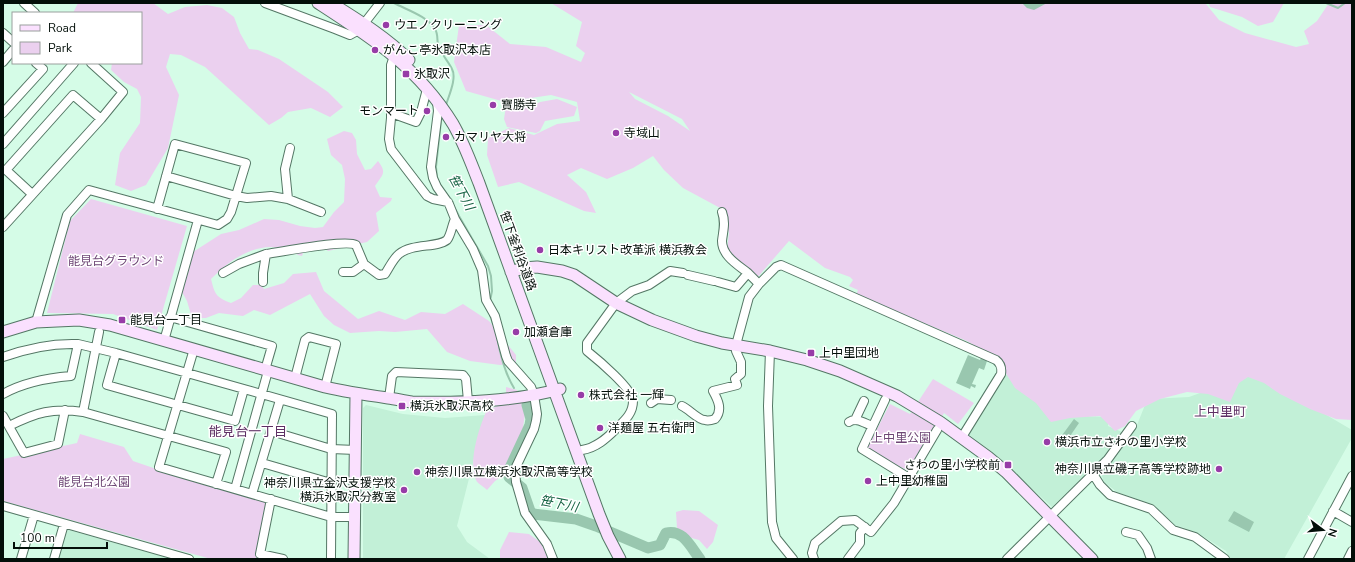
<svg xmlns="http://www.w3.org/2000/svg" width="1355" height="562" font-family="'Nunito Sans','Noto Sans JP',sans-serif">
<style>
.built{fill:#c2f0d7}
.green{fill:#ebd0ef;fill-rule:evenodd}
.water{fill:#99c7af}
.lines{fill:none;stroke-linecap:round;stroke-linejoin:round}
.stream{stroke:#99c7af;stroke-width:2}
.river{stroke:#99c7af;stroke-width:11}
.street-casing{stroke:#547765;stroke-width:10}
.secondary-casing{stroke:#547765;stroke-width:13}
.street{stroke:#fff;stroke-width:8}
.secondary{stroke:#fae0fe;stroke-width:11}
.poi-dot{fill:#973ca7;stroke:#fff;stroke-width:1.5}
.labels{text-anchor:middle;stroke-width:3;stroke-linejoin:round;paint-order:stroke}
.poi-label{font-size:12px;fill:#030f09;stroke:#fff;text-anchor:start}
.street-label{font-size:12px;fill:#030f09;stroke:#fff}
.park-label{font-size:12px;fill:#6e4675;stroke:#fff}
.water-label{font-size:13px;font-style:italic;fill:#186545;stroke:#fff}
.neighbourhood-label{font-size:13px;fill:#5d3064;stroke:#fff}
</style>
<rect width="100%" height="100%" fill="#d5fce7"/>
<path class="built" d="M1255 373 1352 430V438L1284 559H1230L1226 551 1201 535 1182 527 1175 526 1154 505 1117 492 1104 482 1101 473 1137 425 1145 405 1150 399 1189 397Z
M1013 374 1080 416 1109 417 1108 426 1122 432 1103 458 1052 507 991 451 967 433 1004 375Z
M366 405 403 414 445 418 485 415 457 526 467 542 490 559H363V408Z
M65 529 172 559H57Z"/>
<path class="green" d="M78 3H153L168 14 185 7 207 5 222 8 234 17 240 33 249 49 258 50 279 59 328 92 343 107 330 117 311 108 288 112 281 118 269 125 205 67 181 55 170 54 166 67 179 95 168 148 146 185 131 191 115 185 120 153 140 123 141 97 137 89 124 82 111 70 112 63H141V13H73Z
M551 3H1284L1273 22 1258 26 1242 17 1210 7 1209 4H1206L1219 20 1245 33 1296 47 1309 44 1304 31 1317 21 1329 3H1352V420L1336 419 1310 409 1280 394 1264 383 1248 377 1239 383 1230 402 1208 394 1187 392 1160 399 1136 411 1125 426 1115 431 1100 416 1070 418 1051 422 1036 403 1015 388 997 359 967 341 856 295 858 290 849 286 853 280 850 277 825 268 789 241 756 279 727 250 729 233 722 209 683 188 664 170 653 156 633 168 607 179 581 168 567 175 586 192 596 213 584 211 519 182 498 187 487 155 488 138 509 128 534 135 557 124 580 121 577 102 551 95 505 102 466 91 454 62 459 25H486L510 44 546 47 581 62 585 53 576 46 582 22ZM629 92 682 119 690 131 668 116 635 99Z
M557 99 577 107 574 116 545 121 540 131 536 133 507 127 504 119 506 106 528 108 540 102Z
M344 131 352 133 356 140 357 154 365 170 371 169 378 161C387 173 383 174 375 186L380 197 392 198 391 201 376 213 379 231 367 242 328 251 318 242 306 244 302 256C294 254 278 247 270 247 246 248 227 263 211 279 215 295 216 297 231 303L241 298 253 285H261L264 289 284 283 293 274 316 272 324 291 358 319 379 311 405 320 421 312 445 314 463 304 489 321 516 355V363L500 365 470 361 447 352 427 329 395 332 379 331 350 333 334 325 324 316 310 294 270 315 254 310 243 316 219 313 206 318H192L187 301 182 292 193 252 221 234 239 230 264 219 279 220 300 226 315 228 323 227 334 212 344 202 345 179 342 165 331 155 327 139Z
M91 199 187 226 157 330 113 314 47 313 70 221Z
M933 379 974 403 958 424 944 413 913 473 866 450 890 404 910 414Z
M506 387 517 390 526 408 523 427 522 451 510 471 495 481 487 490C484 487 477 483 476 480 468 462 479 427 487 410L506 403Z
M80 434 124 447 133 461 171 474 268 500 256 559H211L3 501V459L77 443Z
M683 510 699 511 718 525 713 542 707 549 699 540 688 537 677 528 676 512Z
M509 532 529 534 547 547 549 559H500V550Z"/>
<path class="water" d="M1022 3H1047L1034 10 1027 8Z
M968 355 980 360 981 358 987 361 984 370 979 368 972 384 976 385 975 388 971 386 970 389 956 383Z
M1074 419 1079 423 1066 442 1060 438Z
M1234 511 1254 522 1249 532 1228 521Z"/>
<g class="lines">
<path class="stream" d="M394 3C407 10 427 16 435 29 439 35 436 42 439 47 442 55 448 61 452 69 457 78 449 95 446 105
M1326 3 1338 8 1345 3
M437 178 436 167 441 121 443 115
M453 205 459 216 488 266 491 276 492 291 490 301
M490 315 493 324
M497 336C500 354 504 372 514 388"/>
<path class="river" d="M527 405 531 419 530 425 508 472 509 477 522 488 530 511 533 514 576 519 596 526 648 548 660 545 666 533C683 529 690 546 700 559"/>
<g class="street-casing">
<path id="street" d="M24 3 35 13
M265 3 335 29 350 35 359 30 380 3
M3 33 13 42
M394 56 391 65V118L389 139 391 149 427 196 433 199 448 202
M3 62 13 50
M437 102 438 111 431 167 433 178 437 187 449 204 455 219 473 249 482 270 486 300 495 316 506 356 508 361 531 387 534 395 537 414 536 421 534 429 515 469 516 482 525 513 547 544 553 559
M3 113 43 69 36 63
M391 113 416 122 421 112 427 89
M3 144 74 63
M290 148 285 169 288 199 321 212
M166 176 236 196 247 198 271 196 288 199
M32 194 6 170 73 95 101 119
M722 212C726 223 723 231 722 241 722 256 738 265 748 273
M3 227 101 119 123 92 91 63
M343 272H353L364 264
M223 273 239 264 266 254
M688 275 714 281
M263 282V273L266 254C282 252 346 239 356 245L364 264 379 275 385 274C389 268 393 259 399 254 412 243 437 248 447 240 451 235 452 225 455 219
M718 282 736 287 748 273 759 284
M170 317 272 346 265 370
M36 322 67 215 89 190 218 225 227 219 231 212 246 163 175 144 157 209
M164 341 198 220
M78 344 116 353 244 389 235 421 107 385 116 353
M194 349 159 467 331 517H354
M770 351 768 406 772 522 776 538 793 559
M3 357C28 348 51 343 78 344L71 376C47 378 24 382 3 394
M295 378 305 340 309 337 336 344 325 387
M244 389 332 414 331 559
M389 398 392 376 396 372 463 375 466 379 468 401
M885 400 862 449 909 478
M651 403 657 399 671 400
M682 406C689 409 698 420 705 420 708 421 712 420 715 419 723 410 718 400 713 391L737 385 735 379 741 374V362L736 351V345L749 297 759 284 776 267 781 265 996 360C1001 364 1002 368 1001 374L962 437
M83 412 99 332
M3 416 24 453 58 444 65 410
M855 420 864 401
M849 422C856 417 864 423 872 426
M9 426C37 412 52 408 83 412L226 452 216 484
M271 431 331 449 356 450
M582 450C596 448 607 438 616 429 624 421 633 414 633 401 633 389 597 359 587 351V343L616 303 632 291 649 285 670 271 683 273
M262 463 331 483
M1093 474 1100 485 1110 495 1151 509 1173 530 1195 537 1225 559
M235 489 268 371
M252 494 280 400
M271 499 260 554 283 559
M3 506 189 559
M1333 511 1352 522
M1126 532 1138 535 1147 548 1151 559
M21 559 34 515
M54 559 64 524
M814 559 812 553 815 543 841 521 855 520 871 532 894 503 937 430
M848 559 860 543V533L865 527
M1007 559 1108 459 1132 426
M1308 559 1352 476
M1348 559 1352 551"/>
</g>
<g class="secondary-casing">
<path id="secondary" d="M318 3C372 38 418 67 453 124 464 143 471 163 479 183L599 514 608 536 620 559
M331 3C358 20 386 37 409 60
M511 272 523 268 537 267 562 271 574 275 616 303 652 320 696 336 722 343 770 351 807 360 840 371 897 396 940 422 988 457 1006 472 1092 559
M3 332 36 322 57 321 79 320 110 325 325 387C346 392 367 395 388 398 396 399 404 401 412 402 461 403 513 402 560 389
M354 559 356 394"/>
</g>
<use href="#street" class="street"/>
<use href="#secondary" class="secondary"/>
</g>
<g class="poi-dot">
<circle cx="386" cy="25" r="4"/>
<circle cx="375" cy="50" r="4"/>
<rect x="402" y="70" width="8" height="8" rx="2"/>
<circle cx="493" cy="105" r="4"/>
<circle cx="427" cy="111" r="4"/>
<circle cx="616" cy="133" r="4"/>
<circle cx="446" cy="137" r="4"/>
<circle cx="540" cy="250" r="4"/>
<rect x="118" y="316" width="8" height="8" rx="2"/>
<circle cx="516" cy="332" r="4"/>
<rect x="807" y="349" width="8" height="8" rx="2"/>
<circle cx="581" cy="395" r="4"/>
<rect x="398" y="402" width="8" height="8" rx="2"/>
<circle cx="600" cy="428" r="4"/>
<circle cx="1047" cy="442" r="4"/>
<rect x="1004" y="461" width="8" height="8" rx="2"/>
<circle cx="1219" cy="469" r="4"/>
<circle cx="417" cy="472" r="4"/>
<circle cx="868" cy="481" r="4"/>
<circle cx="404" cy="490" r="4"/>
</g>
<g class="labels">
<g class="poi-label">
<text x="394" y="29">ウエノクリーニング</text>
<text x="383" y="54">がんこ亭氷取沢本店</text>
<text x="414" y="78">氷取沢</text>
<text x="501" y="109">寶勝寺</text>
<text x="419" y="115" text-anchor="end">モンマート</text>
<text x="624" y="137">寺域山</text>
<text x="454" y="141">カマリヤ大将</text>
<text x="548" y="254">日本キリスト改革派 横浜教会</text>
<text x="130" y="324">能見台一丁目</text>
<text x="524" y="336">加瀬倉庫</text>
<text x="819" y="357">上中里団地</text>
<text x="589" y="399">株式会社 一輝</text>
<text x="410" y="410">横浜氷取沢高校</text>
<text x="608" y="432">洋麺屋 五右衛門</text>
<text x="1055" y="446">横浜市立さわの里小学校</text>
<text x="1000" y="469" text-anchor="end">さわの里小学校前</text>
<text x="1211" y="473" text-anchor="end">神奈川県立磯子高等学校跡地</text>
<text x="425" y="476">神奈川県立横浜氷取沢高等学校</text>
<text x="876" y="485">上中里幼稚園</text>
<text x="396" y="487" text-anchor="end">神奈川県立金沢支援学校<tspan x="396" dy="14">横浜氷取沢分教室</tspan></text>
</g>
<g class="street-label">
<text transform="translate(518 251) rotate(70)" y="4">笹下釜利谷道路</text>
</g>
<g class="park-label">
<text x="116" y="265">能見台グラウンド</text>
<text x="901" y="442">上中里公園</text>
<text x="94" y="486">能見台北公園</text>
</g>
<g class="water-label">
<text transform="translate(462 192) rotate(61)" y="5">笹下川</text>
<text transform="translate(559 503) rotate(11)" y="5">笹下川</text>
</g>
<g class="neighbourhood-label">
<text x="1220" y="416">上中里町</text>
<text x="248" y="436">能見台一丁目</text>
</g>
</g>
<rect width="1355" height="562" fill="none" stroke="#030f09" stroke-width="8"/>
<rect x="12" y="12" width="130" height="52" fill="#ffffff" stroke="#9a9f9d"/>
<rect x="20" y="25" width="20" height="6" fill="#fae0fe" stroke="#9a9f9d"/>
<text x="48" y="32" font-size="12" fill="#030f09">Road</text>
<rect x="20" y="42" width="20" height="12" fill="#ebd0ef" stroke="#9a9f9d"/>
<text x="48" y="52" font-size="12" fill="#030f09">Park</text>
<g transform="translate(1323 530) rotate(106)" stroke="#ffffff" stroke-width="3" paint-order="stroke">
<path d="M0-3L7 15L0 10L-7 15Z" fill="#030f09"/>
<text y="-6" font-size="11" font-weight="bold" text-anchor="middle" fill="#030f09">N</text>
</g>
<path d="M14 542v6h93v-6" fill="none" stroke="#030f09" stroke-width="2"/>
<text x="20" y="542" font-size="12" fill="#030f09" stroke="#ffffff" stroke-width="3" paint-order="stroke">100 m</text>
</svg>
